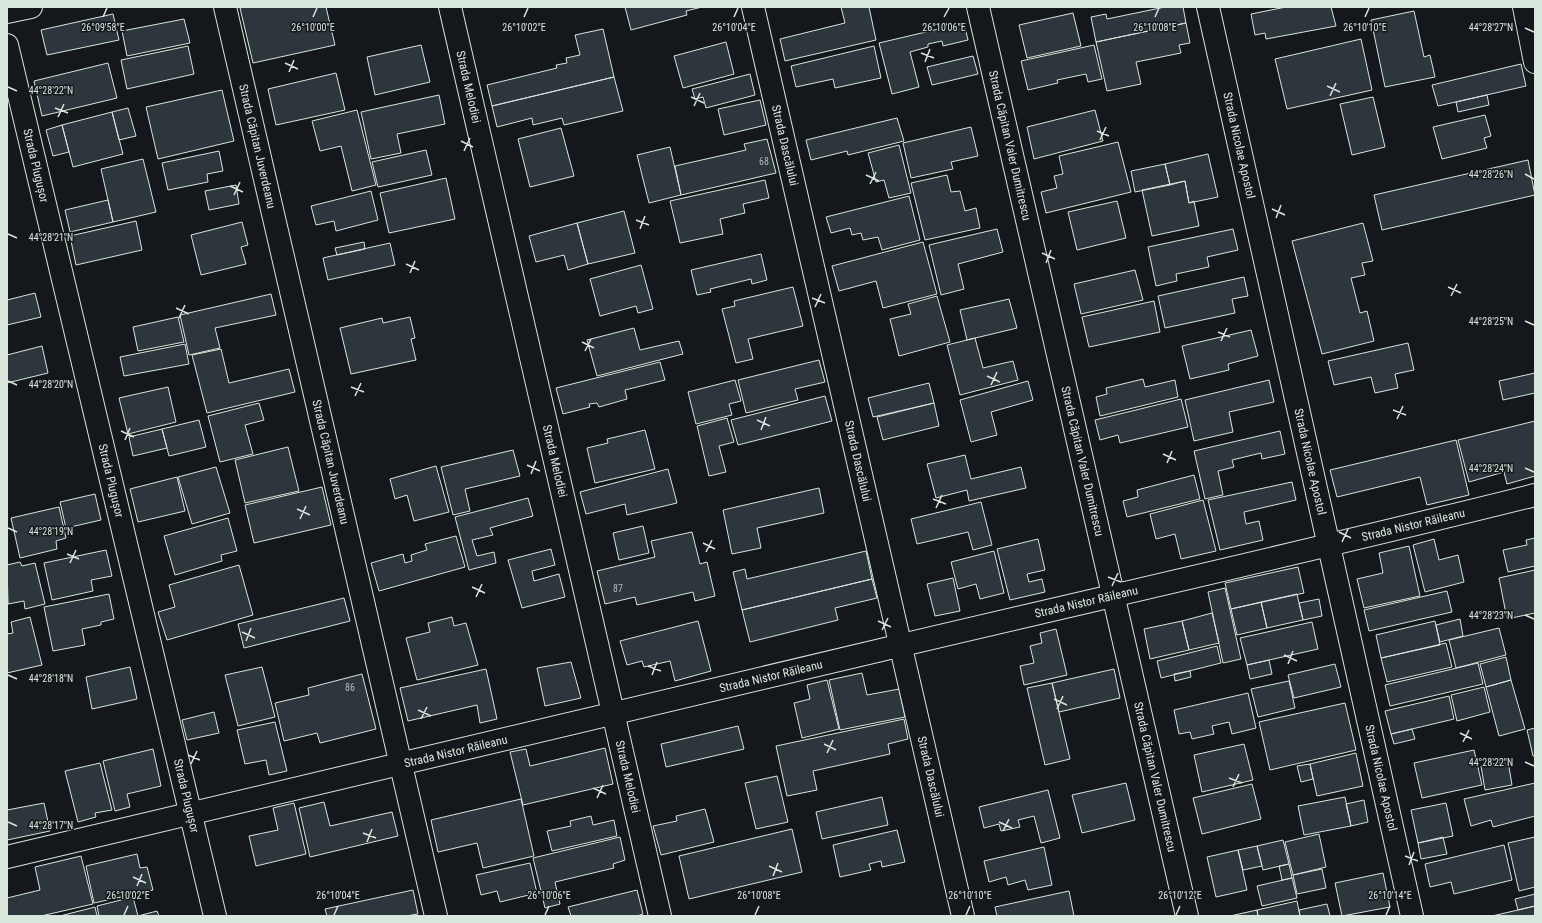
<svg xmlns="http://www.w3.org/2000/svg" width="1542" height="923" font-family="'Roboto Condensed',sans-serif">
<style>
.building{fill:#2c363c;stroke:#d8e6dc}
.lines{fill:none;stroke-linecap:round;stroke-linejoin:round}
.minor-casing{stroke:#d8e6dc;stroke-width:24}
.minor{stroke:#14181c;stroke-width:22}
.ticks{fill:none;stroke:#d8e6dc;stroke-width:1.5}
.labels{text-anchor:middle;stroke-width:3;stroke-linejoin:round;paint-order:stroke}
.number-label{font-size:10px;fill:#adbab4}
.street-label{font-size:12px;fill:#d8e6dc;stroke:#14181c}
.ticks-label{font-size:10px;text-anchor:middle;fill:#d8e6dc;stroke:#14181c;stroke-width:3;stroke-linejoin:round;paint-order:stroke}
</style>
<rect width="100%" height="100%" fill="#14181c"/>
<path class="building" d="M245 7H326L335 45 253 63 240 8Z
M625 7H702L686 11 687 15 631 30Z
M841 7H869L876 40 785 61 780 39 845 23Z
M1165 7H1183L1186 23 1096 42 1091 17 1106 14 1107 19Z
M1286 7H1331L1336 26 1266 39 1265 33 1255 35 1251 14Z
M1414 11 1424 57 1430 55 1435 77 1385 87 1371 20Z
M1073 13 1081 46 1027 58 1019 25Z
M113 14 119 40 47 55 41 30Z
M184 19 190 43 127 56 122 31Z
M964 23 968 40 943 46 942 41 928 44V47L910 52 919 87 892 94 879 43Z
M1186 23 1190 43 1179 45 1181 53 1136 62 1141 84 1107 91 1096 42Z
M603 29 614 77 492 106 487 85 557 68 556 65 567 63 566 58 580 55 575 35Z
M1361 39 1372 90 1287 109 1275 59Z
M726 42 734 74 683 88 674 56Z
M421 45 430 82 375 95 367 57Z
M1094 45 1102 79 1088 82 1086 74 1057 80 1058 83 1028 90 1021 61Z
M188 46 194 74 127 89 121 60Z
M874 46 881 78 835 88 833 79 796 87 791 66Z
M973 56 978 74 932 85 927 67Z
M108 63 117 98 42 116 34 81Z
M1521 64 1526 86 1438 106 1432 85Z
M336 73 345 110 276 125 268 89Z
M750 74 755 95 706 108 703 97 695 99 692 89Z
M614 77 623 111 564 125 562 118 533 125 532 118 497 127 492 106Z
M222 90 234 141 158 159 146 107Z
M439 95 445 124 397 134 401 153 371 159 361 112Z
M1487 95 1489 105 1458 112 1456 102Z
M1373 97 1385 147 1352 155 1340 104Z
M760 100 766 125 724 135 718 109Z
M128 108 136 136 119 140 112 112Z
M357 110 376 185 352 191 341 146 320 151 312 121Z
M1095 110 1103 141 1034 159 1027 127Z
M112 112 123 154 73 167 62 125Z
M1485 115 1491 136 1484 138 1487 148 1442 159 1433 127Z
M897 118 904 141 848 155 847 151 811 160 806 140Z
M62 125 69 152 53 156 46 130Z
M971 127 978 156 951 162 953 169 911 178 903 143Z
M561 128 574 176 530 187 518 139Z
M767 139 776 173 681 195 675 166 746 150 744 144Z
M1118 142 1131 192 1046 213 1041 192 1057 188 1054 176 1063 174 1059 156Z
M899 145 911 193 889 198 884 180 876 182 868 153Z
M670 147 681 195 649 203 637 155Z
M426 150 432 175 378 187 372 162Z
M219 151 223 171 207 174 208 182 168 190 162 163Z
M1208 154 1218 197 1189 203 1185 181 1170 185 1165 164Z
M143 159 156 212 113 222 101 169Z
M1528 160 1535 195 1382 230 1374 195Z
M1165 164 1170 185 1135 192 1131 171Z
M947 175 951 192 960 191 965 211 976 208 980 228 925 240 911 183Z
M446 178 455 219 389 233 380 193Z
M765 180 769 198 743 204 745 213 720 219 723 234 680 243 670 201Z
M1185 181 1189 203 1194 201 1199 226 1152 236 1142 190Z
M236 185 239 204 209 210 205 191Z
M371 191 378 220 336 231 334 221 316 225 311 206Z
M909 196 920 240 882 250 878 237 863 240 861 233 852 235 850 228 831 233 826 217Z
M108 200 113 222 70 232 65 210Z
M1117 201 1126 238 1077 250 1068 212Z
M624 211 635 253 588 264 577 223Z
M136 221 142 250 76 265 70 236Z
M242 222 248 245 241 247 246 264 201 275 191 235Z
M577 223 588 264 568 270 564 255 536 262 529 236Z
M1363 223 1373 261 1362 263 1365 275 1351 278 1360 313 1367 311 1374 341 1322 354 1292 241Z
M997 229 1003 252 958 264 964 289 941 295 929 245Z
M1233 229 1238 250 1207 257 1209 267 1176 274 1177 281 1156 286 1148 247Z
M364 242 365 249 337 255 335 248Z
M923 242 937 294 883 308 876 281 839 291 832 266Z
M390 243 395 265 328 280 323 258Z
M761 254 767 280 752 284 751 279 710 289 711 292 697 295 691 270Z
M641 265 653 309 638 313 636 306 600 316 590 279Z
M1135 270 1143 300 1081 314 1074 284Z
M1244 277 1248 296 1232 299 1235 313 1165 328 1158 296Z
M793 287 803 326 748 339 753 359 736 363 722 309 735 306 734 301Z
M35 293 41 317 7 325V300Z
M271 294 276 315 215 328 220 348 189 355 180 315Z
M937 296 950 342 899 356 890 319 911 314 908 304Z
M1009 299 1017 328 967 340 960 310Z
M1154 301 1160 332 1089 347 1082 317Z
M178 317 184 342 138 351 133 327Z
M410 317 415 338 411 339 416 360 351 374 340 328 382 318 383 323Z
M634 328 640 350 679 341 683 354 597 376 587 340Z
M1251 330 1258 356 1228 364 1229 370 1190 379 1182 346Z
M975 338 983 368 1013 361 1018 380 960 395 947 345Z
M1408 343 1414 370 1395 374 1398 388 1375 393 1371 377 1334 385 1328 361Z
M185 344 189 364 124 376 120 357Z
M42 346 48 373 7 383V355Z
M221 349 229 383 289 369 295 392 207 413 192 355Z
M819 360 825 382 795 389 798 400 746 413 738 380Z
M660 362 665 380 625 390 627 399 599 407 597 403 589 404 590 407 563 414 556 388Z
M1535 373V393L1503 400 1499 381Z
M1143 379 1145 387 1175 380 1178 397 1100 416 1096 397 1107 394 1106 388Z
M735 380 741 401 729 404 732 415 696 424 688 392Z
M1269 380 1274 402 1229 412 1233 432 1194 441 1185 400Z
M1028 381 1033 400 991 412 997 435 971 442 960 400Z
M929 383 934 403 873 417 868 398Z
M168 387 176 422 128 434 119 398Z
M825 396 832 421 738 445 731 420Z
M1181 399 1188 427 1120 443 1118 435 1100 440 1095 420Z
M259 403 264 420 245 425 253 454 220 462 208 416Z
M934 403 939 426 883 440 877 417Z
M727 418 734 442 719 446 726 472 709 476 697 426Z
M199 420 206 447 169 456 162 429Z
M1535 421V476L1507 484 1504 472 1469 482 1458 440Z
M162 429 167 448 133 456 129 437Z
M645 430 655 469 595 483 587 448 608 443 607 439Z
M1280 431 1285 454 1262 459 1261 453 1232 460 1234 467 1218 471 1223 495 1205 499 1194 451Z
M1456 440 1469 495 1427 505 1420 477 1337 497 1330 470Z
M288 447 299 491 245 503 235 460Z
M513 450 520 476 465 489 470 511 453 515 441 467Z
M965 455 971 479 1021 467 1026 488 969 501 967 490 936 498 927 464Z
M436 466 449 512 414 521 407 495 395 499 390 479Z
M216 467 230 513 192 524 178 477Z
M668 469 677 503 627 515 625 504 586 514 580 492Z
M1194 475 1200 499 1127 517 1123 501 1138 497 1137 490Z
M177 477 185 511 138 522 130 489Z
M1292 482 1296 500 1244 512 1246 524 1259 521 1263 540 1220 550 1208 500Z
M322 487 331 525 254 543 245 505Z
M819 488 824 513 757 528 761 548 732 554 723 510Z
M95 494 101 520 66 528 60 502Z
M528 498 533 516 490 528 493 535 472 540 477 556 494 552 496 563 469 570 455 517Z
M1203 500 1216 551 1181 559 1175 534 1156 539 1150 514Z
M981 502 992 545 973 550 968 532 917 544 911 519Z
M59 507 66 538 56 541 57 549 20 558 11 518Z
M228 518 237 551 221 555 222 561 175 575 164 536Z
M643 526 649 553 619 560 613 533Z
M692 532 700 564 707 562 715 596 695 601 693 592 637 605 635 597 605 604 597 571 655 557 651 541Z
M456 536 465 567 379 591 371 563 403 554 405 563 412 561 411 555 427 550 425 544Z
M1535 538V566L1508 572 1503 550 1527 545 1526 540Z
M1038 539 1045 570 1027 574 1029 582 1042 579 1045 592 1010 600 997 549Z
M1434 539 1439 560 1458 555 1464 582 1425 592 1413 545Z
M1409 546 1420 596 1364 608 1357 579 1383 573 1379 553Z
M551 549 555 565 532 571 534 581 559 574 565 597 522 608 508 560Z
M106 550 112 576 91 580 93 591 52 600 44 563Z
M866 551 872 579 742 610 733 572 745 569 747 579Z
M994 551 1004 593 980 599 976 584 958 589 951 562Z
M20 562 22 566 35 563 45 604 25 609 24 601 8 604 7 565Z
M239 565 253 615 167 640 158 612 175 607 169 585Z
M1298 567 1304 593 1231 609 1225 583Z
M1535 570V613L1507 619 1499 578Z
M953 578 960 611 935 616 927 584Z
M872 579 877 598 835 608 838 620 750 642 742 610Z
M1225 588 1241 659 1223 663 1208 592Z
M1447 591 1452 612 1369 631 1364 610Z
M109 594 114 619 101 622V625L82 629 85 645 53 651 44 607Z
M1297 594 1303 620 1267 628 1261 602Z
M344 598 350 621 244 648 238 624Z
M1319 599 1322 616 1303 620 1299 603Z
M1261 602 1267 628 1237 635 1231 609Z
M1212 613 1219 643 1189 650 1182 621Z
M30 617 42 665 7 673V634L13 633 11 622Z
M452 617 454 626 466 623 478 665 417 680 406 638 430 632 428 623Z
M1460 619 1463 636 1440 642 1436 625Z
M698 621 711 671 675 681 670 661 644 667 642 661 627 665 620 641Z
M1182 621 1189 650 1150 659 1144 629Z
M1435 621 1440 645 1381 658 1376 635Z
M1312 622 1318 649 1247 665 1240 638Z
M1499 628 1506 655 1456 668 1449 640Z
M1056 629 1067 675 1024 685 1020 666 1034 663 1030 646 1042 643 1040 633Z
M1446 643 1452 667 1387 682 1381 658Z
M1217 646 1221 663 1161 678 1157 661Z
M1506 657 1511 680 1486 687 1480 664Z
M1269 660 1272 674 1250 679 1247 665Z
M571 662 581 698 545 706 537 668Z
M1478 663 1483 684 1390 706 1385 685Z
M1335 664 1341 687 1294 698 1288 675Z
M130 667 137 699 92 709 86 677Z
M262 667 275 717 238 726 225 675Z
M486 669 497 719 480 723 477 705 408 721 400 688Z
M1114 669 1120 698 1059 712 1052 683Z
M1190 671 1191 677 1175 681 1174 674Z
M862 673 867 695 899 689 905 717 840 730 829 680Z
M362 674 376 729 320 743 317 733 284 741 275 703 309 695 308 688Z
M827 680 839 729 802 738 794 703 810 699 807 685Z
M1511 680 1525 729 1499 736 1486 687Z
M1289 681 1295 708 1258 717 1251 689Z
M1052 683 1070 759 1045 765 1027 688Z
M1484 687 1490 712 1457 721 1451 695Z
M1248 693 1256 728 1232 734 1229 722 1212 726 1214 734 1192 739 1190 732 1179 734 1174 710Z
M1449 696 1454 719 1391 734 1385 711Z
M1345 703 1356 750 1270 770 1259 722Z
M214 712 219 733 187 740 182 720Z
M904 719 908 739 888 744 890 754 813 771 817 790 787 796 776 746Z
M275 722 287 771 269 775 266 760 245 764 237 730Z
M738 726 744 749 666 767 661 744Z
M1535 728V756H1533L1527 730Z
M1412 729 1415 739 1394 744 1391 734Z
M1244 744 1253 780 1202 792 1194 755Z
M605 748 613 784 523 805 510 752 526 749 530 766Z
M153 749 161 786 127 794 130 807 115 811 103 761Z
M1474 750 1482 785 1422 798 1414 763Z
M1356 753 1363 786 1317 796 1310 764Z
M1508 761 1512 785 1485 790 1481 766Z
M100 763 112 810 95 813 96 817 78 822 65 771Z
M1310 764 1313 779 1301 782 1297 766Z
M777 776 788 822 756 829 745 783Z
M1126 783 1135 820 1082 833 1072 795Z
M1535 783V816L1493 827 1491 820 1471 826 1464 799Z
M1252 784 1261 819 1202 834 1193 798Z
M1048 790 1060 838 1041 843 1034 816 1018 820 1020 827 1001 831 999 824 984 828 979 807Z
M882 797 888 825 822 839 816 812Z
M1345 797 1351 826 1304 835 1298 806Z
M521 799 534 856 483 868 477 843 438 852 431 820Z
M1364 800 1368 822 1351 826 1346 804Z
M324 802 330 826 392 812 398 836 310 857 299 808Z
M44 803 50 831 7 840V810Z
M294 803 306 854 256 866 249 836 278 830 273 808Z
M1446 803 1453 836 1418 843 1411 810Z
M705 809 714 842 661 855 653 826 677 821 676 816Z
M591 816 593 825 614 820 617 836 552 851 547 831 571 826 570 821Z
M792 829 802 872 689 899 679 856Z
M897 830 905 862 882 867 881 861 869 864 871 870 840 877 833 845Z
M1319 834 1326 867 1293 875 1285 842Z
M620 837 625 860 613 864 614 868 555 882 560 904 545 908 533 858Z
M1443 837 1447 854 1421 859 1418 843Z
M1535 837V887L1519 891 1508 843Z
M1283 840 1289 864 1263 870 1257 846Z
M1504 845 1512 880 1454 894 1451 882 1430 887 1425 864Z
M1257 846 1262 866 1243 870 1238 850Z
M1044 847 1052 885 1028 890 1025 880 1008 885 1006 877 989 882 984 861Z
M1238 850 1247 890 1216 897 1207 857Z
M137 854 140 868 147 867 153 890 94 903 86 866Z
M81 856 93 904 41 916H7V898L40 890 35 867Z
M530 863 537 893 500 902 497 891 481 895 476 875Z
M1289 864 1292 878 1282 880 1279 866Z
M1322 869 1326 888 1297 894 1293 875Z
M1383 873 1390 907 1342 916 1335 883Z
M1292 878 1297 898 1262 906 1257 886Z
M413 890 418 914 406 916H327L325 909Z
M637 890 643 914 637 916H571L568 907Z
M1069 891 1074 916H997L995 907Z
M1535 894V906L1518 910 1515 899Z
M133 897 138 916H99L97 906Z
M1297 901 1300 916H1258L1257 910Z
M1327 904 1330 916H1300L1299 910Z
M1535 906V916H1492L1518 910Z
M95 907 97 916H60Z
M1257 910 1258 916H1230Z
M157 911 159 916H138Z"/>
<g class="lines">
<g class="minor-casing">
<g id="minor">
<path id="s1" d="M225 7 436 916"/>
<path id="s2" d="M450 7 660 916"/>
<path id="s3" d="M753 7 963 916"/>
<path id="s4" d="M978 7 1187 916"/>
<path id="s5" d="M1208 7 1412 916"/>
<path d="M1524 7 1535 62"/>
<path d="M7 12 31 7"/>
<path id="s6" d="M7 45 215 916"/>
<path id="s7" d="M7 857C304 788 601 717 898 646 1110 596 1323 548 1535 495"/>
</g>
</g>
<use href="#minor" class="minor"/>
</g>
<path class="ticks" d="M103 17 107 8M313 17 317 8M524 17 528 8M734 17 738 8M944 17 949 8M1155 17 1159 8M1365 17 1369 8M1525 28 1534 32M921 53 934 58M925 62 930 49M285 63 298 69M289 72 294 60M1327 86 1340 92M8 87 17 91M1330 96 1336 83M691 97 704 103M694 106 700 93M55 108 68 113M58 117 64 104M1097 131 1109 136M1100 140 1106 127M461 141 473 147M464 151 470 138M1525 174 1534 179M866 175 879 181M870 184 876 172M230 186 243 192M234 195 240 182M1272 209 1285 215M1276 218 1281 205M636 220 649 225M640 229 645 216M8 234 17 238M1042 253 1055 259M1046 263 1051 250M406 264 419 270M410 273 415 261M1448 287 1461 293M1451 296 1457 284M812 298 825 303M815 307 821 294M176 308 189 314M179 318 185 305M1525 321 1534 325M1218 332 1230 337M1221 341 1227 328M582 342 594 348M585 351 591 339M987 376 1000 382M8 381 17 385M991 385 997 372M351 387 364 392M355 396 361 383M1393 410 1406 415M1397 419 1403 406M757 420 770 426M761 430 766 417M121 431 134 437M125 440 130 428M1163 454 1176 460M1167 463 1172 451M527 465 540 471M1525 468 1534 472M531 474 536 461M933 499 946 504M936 508 942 495M297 509 310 515M300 519 306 506M8 528 17 532M1339 532 1351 538M1342 542 1348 529M703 543 715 549M706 552 712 540M67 554 79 559M70 563 76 550M1108 577 1121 582M1112 586 1118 573M472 587 485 593M476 597 482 584M1525 615 1534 619M878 621 891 627M882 630 888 618M242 632 255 638M246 641 251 628M1284 655 1297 661M1288 664 1293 651M648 666 661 671M8 675 17 679M652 675 657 662M1054 699 1067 705M1057 709 1063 696M418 710 431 716M421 719 427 707M1460 733 1472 739M1463 742 1469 730M824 744 836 750M827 753 833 740M188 755 200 760M1525 762 1534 766M191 764 197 751M1229 778 1242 783M1233 787 1239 774M593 788 606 794M597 798 603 785M8 822 17 826M999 822 1012 828M1003 831 1009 819M363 833 376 838M367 842 372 829M1405 856 1418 861M1409 865 1414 852M769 866 782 872M773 876 778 863M133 877 146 883M137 886 142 874M124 915 128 906M334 915 338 906M545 915 549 906M755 915 759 906M966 915 970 906M1176 915 1180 906M1386 915 1390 906"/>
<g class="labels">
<g class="number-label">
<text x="764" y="165">68</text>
<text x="618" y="592">87</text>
<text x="350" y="691">86</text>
</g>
<g class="street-label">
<text dy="4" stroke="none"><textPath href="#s2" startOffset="82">Strada Melodiei</textPath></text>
<text dy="4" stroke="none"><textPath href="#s5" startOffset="142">Strada Nicolae Apostol</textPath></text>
<text dy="4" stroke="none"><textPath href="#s1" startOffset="143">Strada Căpitan Juverdeanu</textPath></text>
<text dy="4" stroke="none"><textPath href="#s3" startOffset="142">Strada Dascălului</textPath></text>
<text dy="4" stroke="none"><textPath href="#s4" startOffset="142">Strada Căpitan Valer Dumitrescu</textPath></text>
<text dy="4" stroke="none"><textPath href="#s6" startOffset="124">Strada Plugușor</textPath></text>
<text dy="4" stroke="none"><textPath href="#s1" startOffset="467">Strada Căpitan Juverdeanu</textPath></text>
<text dy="4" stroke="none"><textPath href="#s3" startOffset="466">Strada Dascălului</textPath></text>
<text dy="4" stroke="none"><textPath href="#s5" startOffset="466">Strada Nicolae Apostol</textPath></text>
<text dy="4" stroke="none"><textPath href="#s2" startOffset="466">Strada Melodiei</textPath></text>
<text dy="4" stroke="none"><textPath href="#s4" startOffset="466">Strada Căpitan Valer Dumitrescu</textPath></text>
<text dy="4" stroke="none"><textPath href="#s6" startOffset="448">Strada Plugușor</textPath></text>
<text dy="4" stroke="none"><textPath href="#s7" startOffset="1445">Strada Nistor Răileanu</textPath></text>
<text dy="4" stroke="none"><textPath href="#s7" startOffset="1109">Strada Nistor Răileanu</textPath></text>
<text dy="4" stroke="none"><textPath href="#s7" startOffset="785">Strada Nistor Răileanu</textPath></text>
<text dy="4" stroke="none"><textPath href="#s7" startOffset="461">Strada Nistor Răileanu</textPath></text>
<text dy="4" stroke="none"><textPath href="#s2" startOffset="790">Strada Melodiei</textPath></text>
<text dy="4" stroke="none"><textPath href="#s3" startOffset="790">Strada Dascălului</textPath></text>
<text dy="4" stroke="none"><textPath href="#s4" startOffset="790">Strada Căpitan Valer Dumitrescu</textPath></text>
<text dy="4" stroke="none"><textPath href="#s5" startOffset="790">Strada Nicolae Apostol</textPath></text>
<text dy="4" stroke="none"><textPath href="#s6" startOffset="772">Strada Plugușor</textPath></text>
</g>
</g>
<g class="ticks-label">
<text x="103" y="31">26°09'58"E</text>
<text x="313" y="31">26°10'00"E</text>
<text x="524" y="31">26°10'02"E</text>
<text x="734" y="31">26°10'04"E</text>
<text x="944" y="31">26°10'06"E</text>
<text x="1155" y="31">26°10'08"E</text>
<text x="1365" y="31">26°10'10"E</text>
<text x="1491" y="31">44°28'27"N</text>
<text x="51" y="94">44°28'22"N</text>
<text x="1491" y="178">44°28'26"N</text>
<text x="51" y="241">44°28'21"N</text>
<text x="1491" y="325">44°28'25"N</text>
<text x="51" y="388">44°28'20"N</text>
<text x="1491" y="472">44°28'24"N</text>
<text x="51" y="535">44°28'19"N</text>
<text x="1491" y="619">44°28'23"N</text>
<text x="51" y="682">44°28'18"N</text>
<text x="1491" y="766">44°28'22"N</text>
<text x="51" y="829">44°28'17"N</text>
<text x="128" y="899">26°10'02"E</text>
<text x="338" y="899">26°10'04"E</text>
<text x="549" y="899">26°10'06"E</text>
<text x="759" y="899">26°10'08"E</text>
<text x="970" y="899">26°10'10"E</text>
<text x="1180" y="899">26°10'12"E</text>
<text x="1390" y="899">26°10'14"E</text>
</g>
<rect width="1542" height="923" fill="none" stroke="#d8e6dc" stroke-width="16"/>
</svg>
